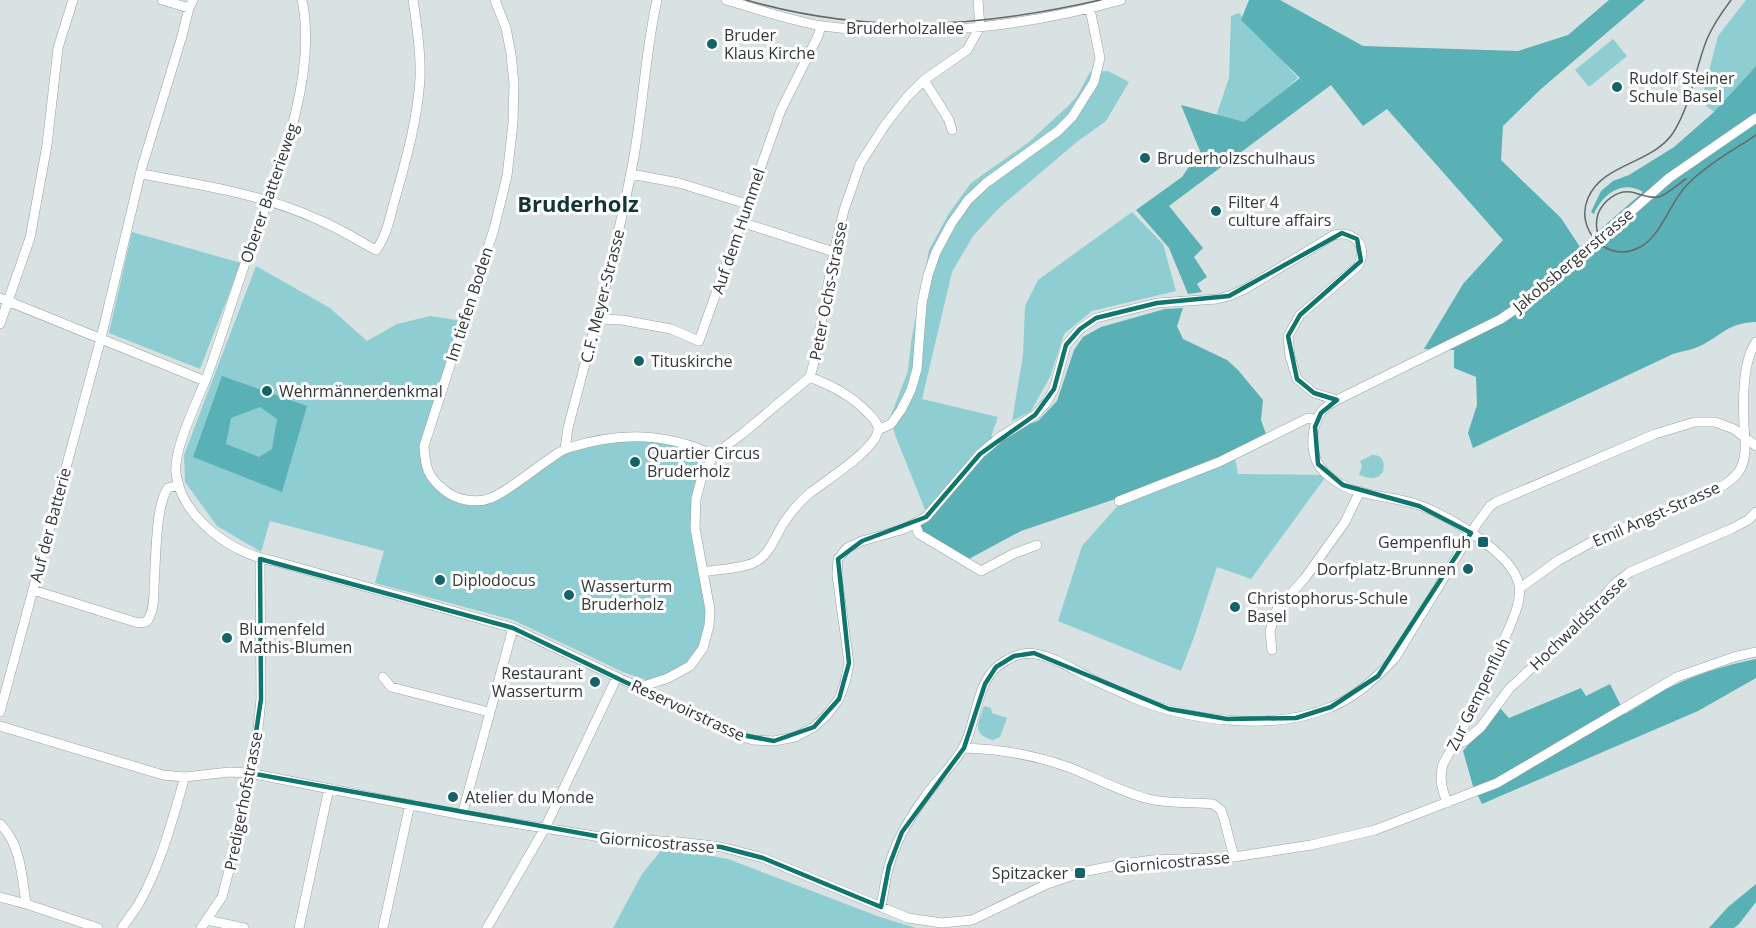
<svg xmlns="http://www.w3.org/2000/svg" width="1756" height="928" font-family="'Open Sans',sans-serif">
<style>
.green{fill:#8ecdd1}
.forest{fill:#59b0b5;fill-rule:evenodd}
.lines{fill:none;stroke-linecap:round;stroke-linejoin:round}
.minor-casing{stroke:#98a1a1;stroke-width:10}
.minor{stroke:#fff;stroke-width:9}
.tram{stroke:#64696a;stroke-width:1.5}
.marked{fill:none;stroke:#0f766e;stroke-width:4.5;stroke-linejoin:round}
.poi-dot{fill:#136368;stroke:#fff;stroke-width:2}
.labels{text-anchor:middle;stroke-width:6;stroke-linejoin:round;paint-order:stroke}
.street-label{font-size:16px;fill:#333737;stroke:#fff}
.poi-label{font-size:16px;fill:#333737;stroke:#fff;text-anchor:start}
.district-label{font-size:22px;font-weight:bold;fill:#123537;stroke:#fff}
</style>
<rect width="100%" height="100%" fill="#d9e2e3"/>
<path class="green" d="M1746 0H1756V66L1714 112 1701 102 1718 36Z
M1239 13 1298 78 1236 132 1213 125 1229 78 1231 16Z
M1613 39 1627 56 1589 87 1575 70Z
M1108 71 1129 82 1106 121 1078 141 1000 207 973 236 952 272 922 399 998 417 991 437 926 512 895 435 891 415 908 371 911 342 929 250 949 213 971 183 1029 142 1068 106 1077 96 1090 72Z
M1132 212 1163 244 1176 291 1092 311 1064 334 1050 377 1031 411 1012 421 1023 355 1025 306 1038 280Z
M132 232 241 263 200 369 109 333Z
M256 266 330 308 367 341 397 324 430 316 463 321 424 446 425 462 450 495 491 498 565 449 636 435 696 446 704 459 702 476 696 499 709 626 690 666 651 682 623 672 513 620 375 583 384 551 270 521 261 552 217 526 185 482 184 455Z
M1372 455C1383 454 1385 463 1383 472 1376 481 1369 478 1359 475L1362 466 1360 461Z
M1235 458 1238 474 1327 475 1251 579 1217 567 1194 637 1181 671 1058 621 1082 546 1122 501Z
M984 706 991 708 992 713 1007 718 1000 737 993 740C970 734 979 722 984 706Z
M664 847 728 859 880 917 916 928H613L642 874Z"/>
<path class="forest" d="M1249 0H1280L1363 46 1518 51 1568 35 1609 0H1645L1541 89 1503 126 1501 160 1561 218 1580 247 1643 192C1622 179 1602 195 1594 214L1591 212 1601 191 1613 181 1629 175 1674 147 1714 112 1756 66V322C1727 323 1723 335 1700 346 1692 350 1682 351 1673 354L1473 448 1468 433 1477 405 1476 377 1454 368V350L1424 349 1463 284 1503 240 1387 109 1363 126 1331 85 1169 206 1203 248 1194 257 1207 277 1197 284 1202 292 1188 294 1169 248 1136 210 1182 177 1200 151 1181 105 1244 122 1300 78 1241 20Z
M1183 308 1177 326 1183 339 1227 360 1238 370 1263 400 1261 420 1266 434 1220 458 1127 495 1021 531 965 561 919 534 915 524 991 437 1038 421 1057 401 1074 350 1083 337 1101 327 1165 309Z
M222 376 307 406 282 492 193 457ZM260 407 277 419 272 449 259 457 226 444 231 418Z
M1756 659V678L1698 711 1482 804 1473 786 1463 751 1499 707 1509 718 1581 688 1586 696 1610 684 1625 714C1639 706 1652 697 1666 689 1694 675 1725 665 1756 659Z
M1756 884V902L1739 924 1734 928H1709L1728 907Z"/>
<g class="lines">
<g class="minor-casing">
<path id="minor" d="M162 0 189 8
M302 0C320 85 268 195 241 275 229 310 219 345 206 379 197 402 173 450 176 473 181 517 233 555 274 561L513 628 706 719 731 733 753 740 774 741 795 737 814 727 826 716 839 699 845 683 849 663 837 575 838 559 847 548 862 541 904 529 926 517 980 454 1000 437 1035 415 1046 403 1054 389 1066 345 1080 329 1096 318 1157 303 1217 299 1229 296 1245 289 1334 235C1354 230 1369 246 1358 266L1300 315 1288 336 1290 356 1297 379 1314 393 1337 400
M495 0 506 28 511 54 514 84 513 123 507 176 494 229 424 446C425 467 428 477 444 490 456 500 476 504 491 498 508 491 533 470 548 460 554 456 561 450 568 448 619 432 665 432 714 455
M726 0C757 9 791 21 823 26 919 39 1028 26 1121 0
M924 80 949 120 952 130
M141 174C201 185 263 194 319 220 339 228 357 240 376 250 387 236 390 216 395 199 406 160 418 118 420 78 421 52 417 25 413 0
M631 174 679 183 747 204
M741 222 834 252
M0 298 205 381
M597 319 622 320 671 329 699 341 781 110 818 36 821 26
M0 324 30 238 47 145 58 48 73 0
M878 430 891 424 901 410 911 390 917 369 922 303 928 275 936 252 951 224 968 200 986 183 1058 131 1072 117 1094 82 1100 58 1090 9
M565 449 568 428C591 340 616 252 633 162 643 109 645 53 657 0
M1119 501 1219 462 1308 418 1317 420
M915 524 919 534 981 571 1013 554 1037 545
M703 572C718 569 744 569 757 561 769 554 776 536 783 524 791 512 799 502 810 493 825 481 880 447 878 428 877 421 872 417 868 413 851 395 832 386 810 377
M1520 588 1559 560 1597 539 1724 485C1731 480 1737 476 1741 468 1747 455 1745 439 1744 426 1743 402 1742 362 1756 342
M33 590 138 623 146 622C154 614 154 597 154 586 156 563 155 505 168 488L179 485
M1272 650 1270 631 1277 609 1305 578 1345 522 1360 491
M383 677 391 687 489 712
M638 688 668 678 690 666 703 648 709 626 710 610 695 528 696 499 702 476 714 455 742 434 810 377 814 362 834 252 844 210 860 164 885 125 907 97 924 80 967 50 980 27 978 0
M0 712 101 338 142 167 182 36 189 8 193 0
M0 726 163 775 185 777 229 772 250 773 462 815 607 838 679 842 721 847 763 858 908 918 942 923 972 920 1047 884 1083 872 1117 865 1152 860 1234 857 1311 845 1375 830 1497 783 1677 677 1734 657 1756 652
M1453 745 1465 741 1481 727 1509 689 1577 626 1598 604 1613 585 1630 572 1731 529 1748 520 1756 512
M964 748C999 749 1034 755 1068 767 1095 777 1120 792 1149 799 1169 804 1192 802 1213 804L1221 810 1224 819 1234 857
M1447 803C1442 789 1439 779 1443 764 1468 722 1489 678 1507 633 1513 619 1522 600 1519 585 1513 553 1448 516 1419 505 1394 496 1363 497 1340 484 1331 478 1322 472 1317 462 1310 446 1311 420 1326 407 1329 404 1334 402 1337 400L1501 319 1537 294 1669 178 1756 118
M462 815 513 628
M0 824C21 844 22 877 26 904
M0 897 26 904 98 928
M881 907C884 893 885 879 889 866 895 842 909 819 924 798 935 782 953 766 963 748 976 725 976 683 998 666 1008 658 1023 651 1036 654 1057 658 1075 671 1094 680 1106 686 1119 691 1131 697 1188 721 1273 732 1331 707 1356 697 1376 678 1395 658L1476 525 1490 506 1496 502 1655 434 1695 422H1715L1734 429 1756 446
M207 920 244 928
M122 928C127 920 133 913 138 905 161 866 172 820 185 777
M201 928 222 897 234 851 255 758 261 699 260 559
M299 928 329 788
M383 928 410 804
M487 928 545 828 617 677"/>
</g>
<use href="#minor" class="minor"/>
<path class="tram" d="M746 0C868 35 977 28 1100 0
M1731 0C1722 12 1713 25 1707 39 1695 69 1691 105 1673 133 1652 164 1603 163 1588 198 1574 230 1608 265 1640 247 1661 236 1670 203 1686 186 1704 166 1734 150 1756 135
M1601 241C1596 232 1595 224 1598 214 1603 201 1617 190 1631 192 1640 194 1649 199 1659 197 1668 194 1678 184 1686 179"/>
</g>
<path class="marked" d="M1342 233 1357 239 1361 261 1300 315 1288 336 1297 379 1314 393 1337 400 1321 413 1315 427 1318 464 1343 485 1419 506 1471 533 1378 676 1331 707 1296 718 1227 719 1169 709 1034 653 1014 656 996 667 985 684 964 748 902 832 889 866 881 907 763 858 721 847 607 838 250 773 261 699 260 559 513 628 731 733 774 741 814 727 839 699 849 663 838 559 862 541 926 517 980 454 1035 415 1054 389 1066 345 1080 329 1096 318 1157 303 1229 296Z"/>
<g class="poi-dot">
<circle cx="712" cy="44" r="6"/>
<circle cx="1617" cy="87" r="6"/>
<circle cx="1145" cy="158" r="6"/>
<circle cx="1216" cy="211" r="6"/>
<circle cx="639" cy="361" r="6"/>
<circle cx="267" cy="391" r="6"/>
<circle cx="635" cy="462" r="6"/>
<rect x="1477" y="536" width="12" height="12" rx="3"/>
<circle cx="1468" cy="569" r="6"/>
<circle cx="440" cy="580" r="6"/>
<circle cx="569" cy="595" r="6"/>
<circle cx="1235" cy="607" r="6"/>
<circle cx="227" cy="638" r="6"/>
<circle cx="595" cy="682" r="6"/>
<circle cx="453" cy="797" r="6"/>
<rect x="1074" y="867" width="12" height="12" rx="3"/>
</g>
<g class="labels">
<g class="street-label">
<text x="905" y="34">Bruderholzallee</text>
<text transform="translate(269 193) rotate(-71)" y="6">Oberer Batterieweg</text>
<text transform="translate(738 231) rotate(-71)" y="6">Auf dem Hummel</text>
<text transform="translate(1573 260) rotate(-40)" y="6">Jakobsbergerstrasse</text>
<text transform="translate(828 291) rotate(-79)" y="6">Peter Ochs-Strasse</text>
<text transform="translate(602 296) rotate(-76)" y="6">C.F. Meyer-Strasse</text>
<text transform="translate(469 304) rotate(-72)" y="6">Im tiefen Boden</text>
<text transform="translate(1656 514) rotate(-24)" y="6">Emil Angst-Strasse</text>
<text transform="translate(50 525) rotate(-75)" y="6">Auf der Batterie</text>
<text transform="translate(1578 623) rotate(-44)" y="6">Hochwaldstrasse</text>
<text transform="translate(1478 694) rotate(-64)" y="6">Zur Gempenfluh</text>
<text transform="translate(688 710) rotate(25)" y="6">Reservoirstrasse</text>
<text transform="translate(243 801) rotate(-79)" y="6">Predigerhofstrasse</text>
<text transform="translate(657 842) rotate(5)" y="6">Giornicostrasse</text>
<text transform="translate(1172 862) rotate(-5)" y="6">Giornicostrasse</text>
</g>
<g class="poi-label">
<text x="724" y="41">Bruder<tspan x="724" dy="18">Klaus Kirche</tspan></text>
<text x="1629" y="84">Rudolf Steiner<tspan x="1629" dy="18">Schule Basel</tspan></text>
<text x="1157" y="164">Bruderholzschulhaus</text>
<text x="1228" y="208">Filter 4<tspan x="1228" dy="18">culture affairs</tspan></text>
<text x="651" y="367">Tituskirche</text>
<text x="279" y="397">Wehrmännerdenkmal</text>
<text x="647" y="459">Quartier Circus<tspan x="647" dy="18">Bruderholz</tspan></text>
<text x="1471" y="548" text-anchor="end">Gempenfluh</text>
<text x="1456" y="575" text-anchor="end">Dorfplatz-Brunnen</text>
<text x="452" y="586">Diplodocus</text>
<text x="581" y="592">Wasserturm<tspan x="581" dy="18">Bruderholz</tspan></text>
<text x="1247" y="604">Christophorus-Schule<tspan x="1247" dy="18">Basel</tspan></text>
<text x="239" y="635">Blumenfeld<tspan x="239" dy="18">Mathis-Blumen</tspan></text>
<text x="583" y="679" text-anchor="end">Restaurant<tspan x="583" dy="18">Wasserturm</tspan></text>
<text x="465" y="803">Atelier du Monde</text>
<text x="1068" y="879" text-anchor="end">Spitzacker</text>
</g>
<g class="district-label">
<text x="578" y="212">Bruderholz</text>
</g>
</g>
</svg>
